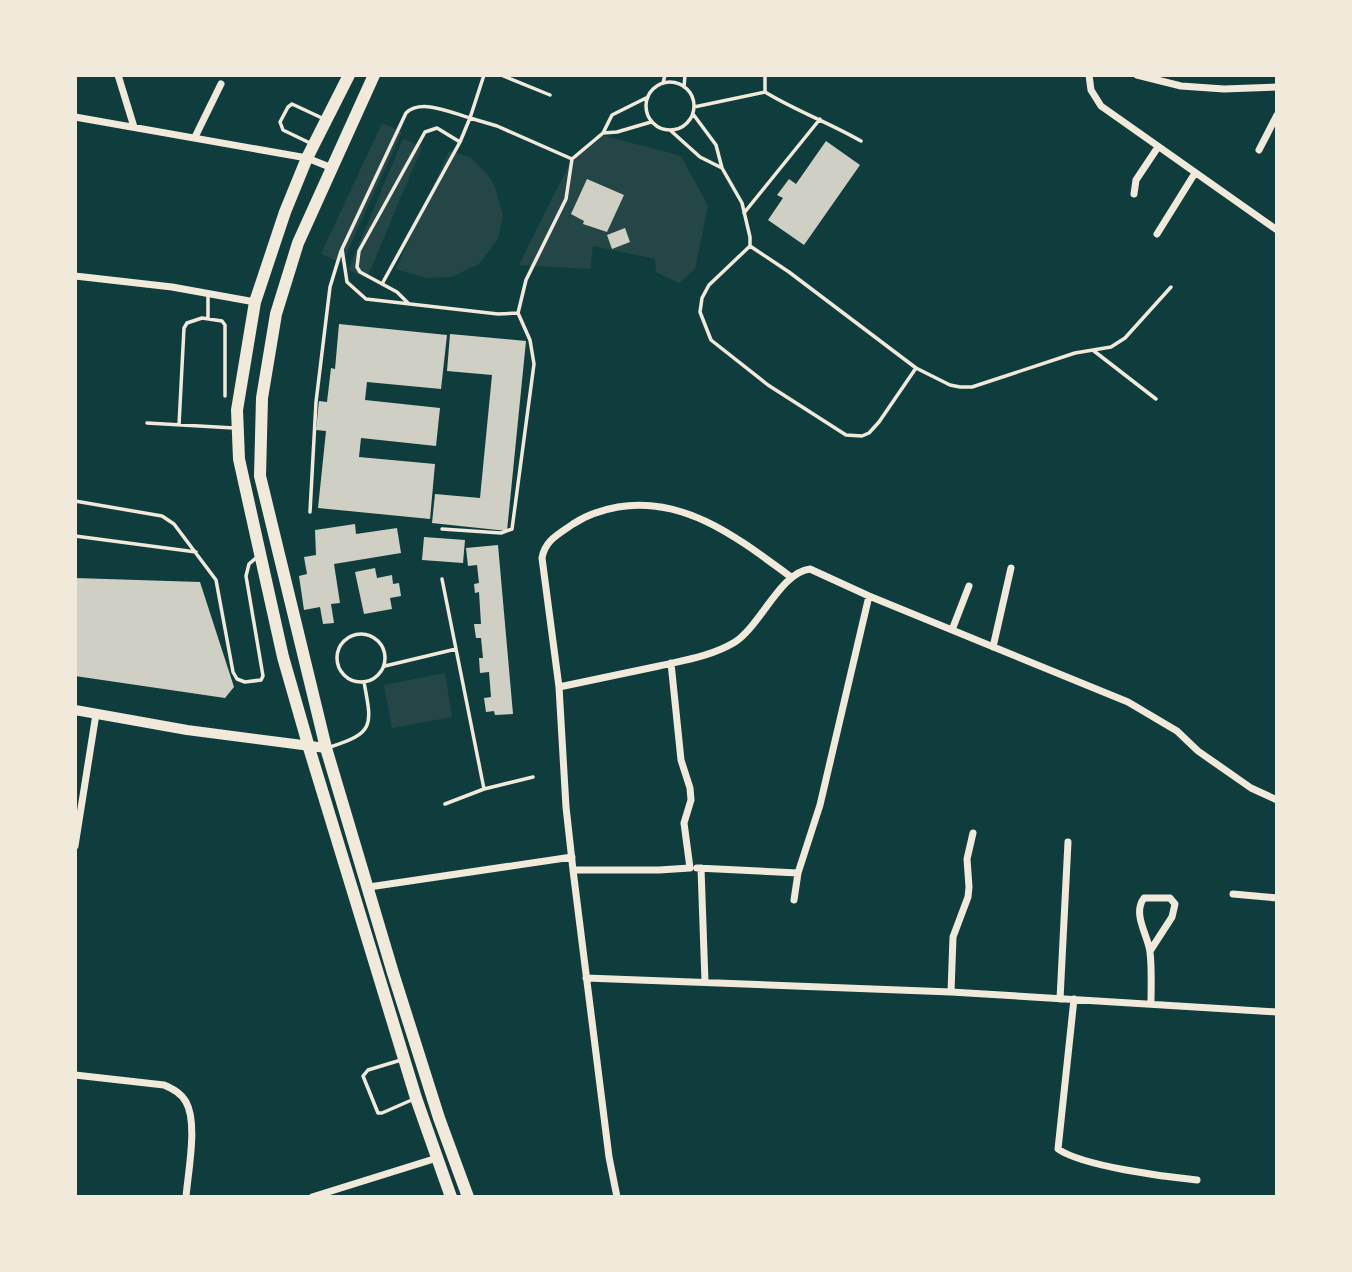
<svg xmlns="http://www.w3.org/2000/svg" width="1352" height="1272" font-family="Raleway,sans-serif">
<style>
.green{fill:#244646}
.building{fill:#cfcfc3}
.lines{fill:none;stroke-linecap:round;stroke-linejoin:round}
.service{stroke:#f1e9da;stroke-width:3.5}
.minor{stroke:#f1e9da;stroke-width:7}
.primary{stroke:#f1e9da;stroke-width:10}
.trunk{stroke:#f1e9da;stroke-width:12}
</style>
<rect width="100%" height="100%" fill="#0f3d3e"/>
<path class="green" d="M382 123 402 132 342 263 321 254Z
M598 134 681 156 708 206 695 269 679 283 656 272 655 259 593 246 590 269 519 265 569 165Z
M403 139 422 147 367 278 348 270Z
M449 151 470 157 488 175 495 187 503 216 498 239 479 264 452 277 426 278 396 269Z
M445 673 452 717 392 728 384 685Z"/>
<path class="building" d="M826 141 860 165 804 245 768 220 783 198 777 195 789 179 796 184Z
M587 179 624 195 607 232 583 224 584 221 571 214Z
M625 228 630 242 612 249 607 235Z
M339 324 447 335 441 389 367 382 365 400 440 408 436 446 361 438 359 457 435 464 430 519 318 508 326 431 316 430 319 401 327 402 331 368 335 369Z
M450 334 526 341 507 531 432 523 435 494 480 498 492 375 447 371Z
M355 524 356 534 397 528 401 553 334 564 340 603 331 604 334 623 323 624 320 607 304 610 299 576 307 574 304 557 316 555 315 530Z
M424 537 465 540 463 563 422 560Z
M498 545 513 714 495 715 494 711 486 712 484 698 491 697 489 672 480 673 479 658H483L481 638H476L474 624H481L479 592 475 593 474 584 479 583 477 565 468 566 466 548Z
M375 568 377 578 392 575 393 584 399 583 401 596 390 598 392 609 364 614 355 572Z
M75 578 200 582 234 687 225 698 75 676Z"/>
<g class="lines">
<path class="service" d="M484 75 470 118 497 126 572 159
M501 75 550 95
M646 106a24 24 0 1 1 48 0a24 24 0 1 1-48 0Z
M663 83 665 75
M684 87 685 75
M765 92C796 111 830 123 861 141
M694 107 765 92V75
M693 114 716 145 722 168 742 203 750 237V246L789 272 916 368 950 385 960 387H972L1075 353 1111 347 1125 338 1171 287
M670 130 700 157 722 168
M603 133 617 132 651 122
M312 144 283 130 280 122 288 107 292 104 322 118
M744 213 820 119
M750 246 709 285 702 298 700 312 711 340 768 385 846 435 862 436 869 433 879 422 916 368
M382 284 460 142 470 118C452 113 421 98 406 113L342 249 347 282 366 299 498 314 518 313 526 280 566 199 572 159 603 133 612 115 648 97
M409 304 397 292 360 272 357 267 359 251 425 132 437 128 460 142
M208 318V296
M1094 351 1156 399
M147 423 234 428
M179 425 184 328 187 323 202 318 222 321 225 325V396
M75 501 162 516 174 524 216 580 233 672 237 679 245 682 261 680 263 676 246 576 249 564 257 557
M310 512 316 402 330 287 341 251
M442 529 501 533 512 529 534 364 530 340 518 313
M75 536 196 552
M442 579 484 789
M337 658a24 24 0 1 1 48 0a24 24 0 1 1-48 0Z
M385 666 456 649
M330 747C375 733 372 725 364 682
M445 804 484 789 533 777
M401 1060 368 1070 363 1076 378 1113H382L414 1099"/>
<path class="minor" d="M118 75 134 127
M1089 75 1091 90 1101 106 1277 230
M1137 75 1181 86 1224 89 1277 87
M75 117 307 158 332 168
M195 137 221 84
M1259 150 1277 115
M1134 194 1136 180 1158 147
M1157 234 1195 173
M75 276 172 287 255 302
M952 630 969 586
M993 647 1011 568
M559 687C593 680 626 673 659 666 685 660 712 656 735 642 760 626 781 572 810 569L869 596 1128 702 1177 731 1198 751 1251 788 1277 800
M75 846 96 714
M697 868 798 873
M701 868 705 982
M573 870H659L690 868 684 823 691 800 690 788 681 760 671 663
M369 887 572 857
M1233 894 1277 898
M794 900 798 873 820 805 869 596
M1150 951 1172 917 1175 904 1170 898H1144C1132 914 1148 935 1150 952 1152 969 1151 987 1151 1004
M586 978 951 992 1277 1012
M951 992 953 937 968 897 969 887 967 859 973 833
M1060 999 1068 842
M1074 999 1058 1149C1082 1166 1165 1177 1197 1180
M75 1075 164 1085C173 1089 181 1093 186 1102 198 1123 188 1172 186 1197
M312 1197 437 1158
M617 1197 609 1157 573 870 566 807 559 687 542 558C545 540 559 534 573 524 588 514 601 510 618 507 686 496 739 539 791 577"/>
<path class="primary" d="M75 710 187 730 326 748"/>
<path class="trunk" d="M349 75 307 158 285 212 255 302 237 410 239 459 283 657 310 751 416 1098 451 1197
M374 75 298 243 276 314 262 398 260 476 326 748 393 973 439 1118 468 1197"/>
</g>
<rect width="1352" height="1272" fill="none" stroke="#f1e9da" stroke-width="154"/>
</svg>
